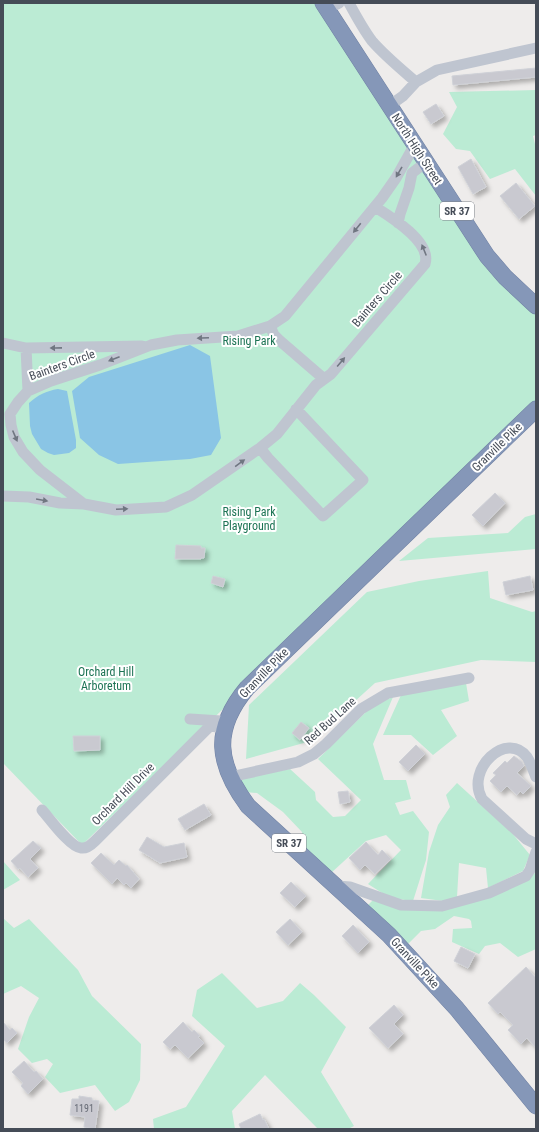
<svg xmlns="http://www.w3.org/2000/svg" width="539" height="1132" font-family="'Roboto Condensed',sans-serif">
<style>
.green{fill:#bbebd4}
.water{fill:#8ac5e5}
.building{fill:#c9c9d0;stroke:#cfd1d7;filter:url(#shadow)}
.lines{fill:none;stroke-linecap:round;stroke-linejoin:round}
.highway-casing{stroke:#7182a4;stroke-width:17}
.minor{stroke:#bfc5d0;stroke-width:11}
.highway{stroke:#8597b8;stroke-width:16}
.oneway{fill:#707681}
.labels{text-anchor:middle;stroke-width:4;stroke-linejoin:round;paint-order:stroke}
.number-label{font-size:10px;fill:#666b75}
.shield{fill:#fff;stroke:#7d8289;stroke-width:1}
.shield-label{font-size:11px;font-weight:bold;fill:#454c57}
.street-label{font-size:12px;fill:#454c57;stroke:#fff}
.park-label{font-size:12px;fill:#1c7354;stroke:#fff}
</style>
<defs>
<filter id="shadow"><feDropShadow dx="3.5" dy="3.5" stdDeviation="2" flood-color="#0004"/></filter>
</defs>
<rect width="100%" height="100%" fill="#eeeceb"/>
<path class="green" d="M3 3H323L471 233 536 306V407L82 845 3 763Z
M536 90V135L533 136 536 148V196L515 169 490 179 470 151 456 149 443 134 457 107 449 92Z
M536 514V549L399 561 428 538 508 533 525 517Z
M488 571 490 598 532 612 536 611V662L481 660 375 683 311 741 246 759 249 705 367 592 419 581Z
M466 683 469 701 441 710 457 736 433 755 411 735H383L401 695Z
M393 697 373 744 384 780H406L411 799 395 803 400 815 413 811 429 832 426 860 413 901 390 898 368 884 401 850 386 835 366 841 331 873 306 850 302 832 283 812 257 793 245 792 241 778 290 769 315 792 316 800 333 817 345 816 361 800 318 759 374 704Z
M457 783 512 833 530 855 523 871 488 888 486 868 459 863 457 897 443 901 421 898 429 852 438 825 450 807 446 795Z
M3 861 20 880 3 890Z
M536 872V949L518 957 500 943 485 946 479 954 452 942 453 929 472 928 471 921 469 919 454 916 435 929 421 931 408 944 368 905 373 900 440 908 529 878Z
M3 918 14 928 29 919 78 970 92 996 141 1044 140 1080 129 1102 115 1111 95 1085 60 1093 45 1077 53 1064 47 1059 32 1063 18 1049 29 1017 39 998 21 986 3 994Z
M222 973 257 1008 283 1001 300 983 314 995 346 1027 321 1072 354 1126 348 1129H318L265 1075 232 1111 235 1129H154L153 1119 186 1107 225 1046 192 1016 197 990Z"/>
<path class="water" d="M190 345 210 356 221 438 211 455 190 459 118 464 99 455 80 438 72 391 89 377Z
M58 389 67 391 76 440V448L69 453 54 455 48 453 41 449 32 434 30 426 29 403C38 395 46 391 58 389Z"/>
<path class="building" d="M536 68V77L453 85 452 76Z
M436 104 444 116 431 124 423 112Z
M471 159 486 187 473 194 458 167Z
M516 183 535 206 519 219 500 196Z
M495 493 505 503 483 526 472 515Z
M176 545 201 546V548H205L204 558H201V559H175Z
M213 576 225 579 223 587 211 583Z
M530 576 533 590 506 595 503 582Z
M301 722 309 728 300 740 292 733Z
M73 736H100V750L74 751Z
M416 745 425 754 408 771 399 762Z
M514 756 522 762 524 766 517 773 531 786 523 794 520 791 517 795 507 786 501 792 490 781 496 775 493 773 505 761 507 763Z
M348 791 350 802 340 804 338 792Z
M204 804 211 815 185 830 178 819Z
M147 837 164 847 184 843 187 857 160 863 139 850Z
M33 841 41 848 30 859 38 868 28 877 20 868 18 869 11 861Z
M366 842 378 855 382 850 391 859 375 874 365 865 360 870 349 858Z
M101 853 114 865 119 860 126 866 127 865 139 879 131 888 126 883 124 885 117 878 112 884 91 863Z
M291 882 306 896 295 907 280 893Z
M290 919 302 932 288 945 276 932Z
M353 925 369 942 358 953 342 936Z
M461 947 475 954 468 968 454 961Z
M526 967 536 978V1048L527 1038 521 1044 508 1030 513 1025 500 1012 498 1014 488 1003Z
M394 1005 403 1015 394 1024 403 1034 388 1048 369 1028Z
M3 1022 10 1030 12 1028 17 1033 7 1043 3 1039Z
M183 1022 192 1032 194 1030 200 1036 198 1037 204 1043 188 1058 175 1045 170 1049 163 1042Z
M24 1061 34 1072 36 1071 43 1079 28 1094 21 1086 23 1083 12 1072Z
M79 1096 92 1098V1100L99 1101 95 1129 84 1127 85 1117 70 1115 72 1099H79Z
M260 1114 263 1120 264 1119 269 1129H241L239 1124Z"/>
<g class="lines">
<g class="highway-casing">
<path id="highway" d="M323 3 487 256 505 277 536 306
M536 409 247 688C212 730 217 764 248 806L389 935 457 1009 536 1106"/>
</g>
<path class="minor" d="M349 3C356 16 363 29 372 41 385 56 401 69 416 82
M327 9 339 3
M389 106 403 96 416 82 437 70 536 48
M375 207C391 217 432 242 425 264L331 374 316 385 277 434 260 448 192 495 166 507 116 510 84 504 40 470 23 452 14 437 11 425 10 414 18 402 28 391 51 381 100 365 151 345 177 340 238 336 270 326 285 316 382 198 396 178 414 146
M398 223 400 214 409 188 412 173 425 163
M270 326 274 335 279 340 323 378
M3 343 26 348 142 346
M26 348 28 391
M260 448 268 458 323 516 363 480 296 409
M3 496 29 497 60 503 84 504
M190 719 221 721
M230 777 298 762 314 754 326 744 361 709 388 693 469 678
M536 777C533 770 531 763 527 757 507 730 465 769 482 799L526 839 536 844
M42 810C50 819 70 847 81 848 87 849 92 844 95 841L210 726 225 728
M337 886 350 887 401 905 442 906 489 893 526 876 530 870 536 852"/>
<use href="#highway" class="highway"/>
</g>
<defs><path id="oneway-solid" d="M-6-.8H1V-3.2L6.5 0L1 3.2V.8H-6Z"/></defs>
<g class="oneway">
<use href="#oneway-solid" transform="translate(399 172) rotate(120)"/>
<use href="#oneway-solid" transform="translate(357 228) rotate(129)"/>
<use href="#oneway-solid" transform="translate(424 250) rotate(-112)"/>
<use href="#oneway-solid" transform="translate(203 338) rotate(178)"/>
<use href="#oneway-solid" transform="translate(56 348) rotate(179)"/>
<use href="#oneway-solid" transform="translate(114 359) rotate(159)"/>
<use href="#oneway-solid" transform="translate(341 362) rotate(-50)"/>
<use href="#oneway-solid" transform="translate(15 436) rotate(67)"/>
<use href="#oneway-solid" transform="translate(240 463) rotate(-36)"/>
<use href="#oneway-solid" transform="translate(42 500) rotate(10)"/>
<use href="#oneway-solid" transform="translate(122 509) rotate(-3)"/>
</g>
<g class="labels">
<g class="number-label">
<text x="84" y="1112">1191</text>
</g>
<g class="shield">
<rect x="440" y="202" width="34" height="18" rx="3"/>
<rect x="272" y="834" width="34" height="18" rx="3"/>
</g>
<g class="shield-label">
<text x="457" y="215">SR 37</text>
<text x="289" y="847">SR 37</text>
</g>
<g class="street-label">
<text transform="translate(417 149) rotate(57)" y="4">North High Street</text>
<text transform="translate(377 299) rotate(-49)" y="4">Bainters Circle</text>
<text transform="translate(62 365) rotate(-20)" y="4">Bainters Circle</text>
<text transform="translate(497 447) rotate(-44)" y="4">Granville Pike</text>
<text transform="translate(264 673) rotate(-46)" y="4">Granville Pike</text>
<text transform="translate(330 721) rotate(-42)" y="4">Red Bud Lane</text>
<text transform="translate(123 794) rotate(-45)" y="4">Orchard Hill Drive</text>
<text transform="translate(415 963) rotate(47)" y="4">Granville Pike</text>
</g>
<g class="park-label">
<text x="249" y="345">Rising Park</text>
<text x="249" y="516">Rising Park<tspan x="249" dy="14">Playground</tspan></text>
<text x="106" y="676">Orchard Hill<tspan x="106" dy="14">Arboretum</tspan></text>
</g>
</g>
<rect width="539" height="1132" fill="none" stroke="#454c57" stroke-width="8"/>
</svg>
